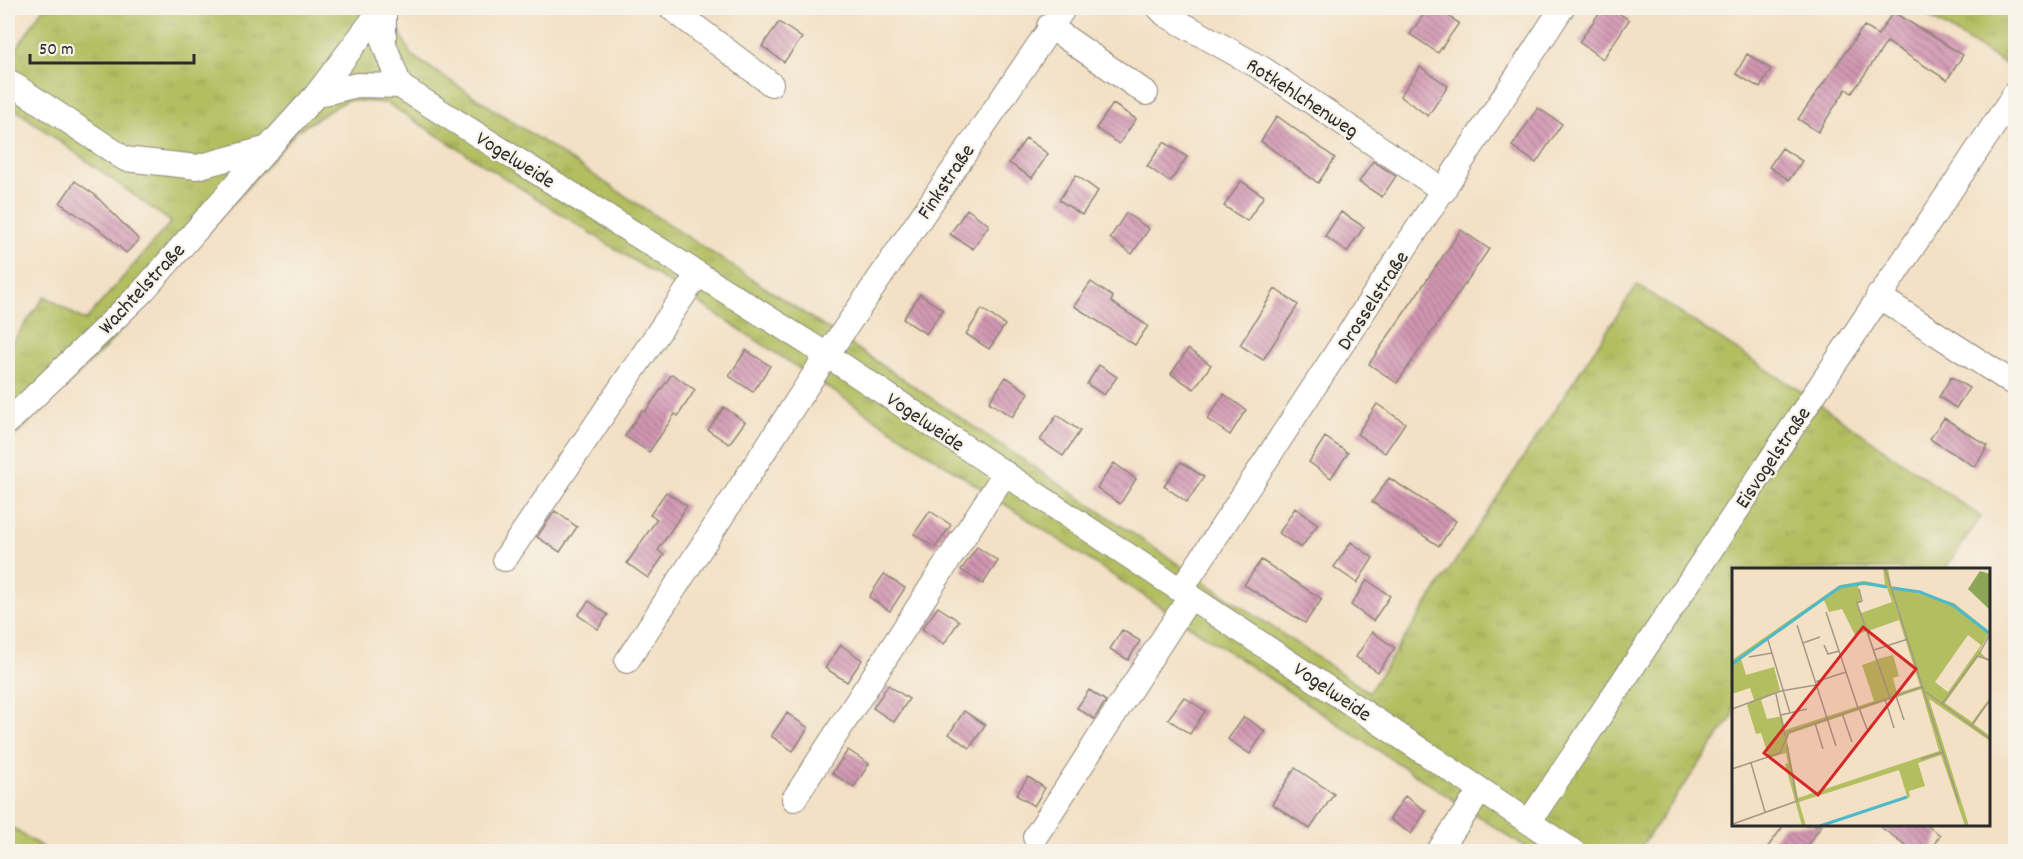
<svg xmlns="http://www.w3.org/2000/svg" width="2023" height="859" font-family="Dekko,sans-serif">
<style>
.grass{fill:url(#grass-tufts);stroke:#6e7446;stroke-width:1.5}
.building{fill:url(#building-back-hatch)}
.lines{fill:none;stroke-linecap:round;stroke-linejoin:round}
.minor-casing{stroke:#8f8678;stroke-width:26}
.minor{stroke:#fff;stroke-width:24}
.labels{text-anchor:middle;stroke-width:4.5;stroke-linejoin:round;paint-order:stroke}
.street-label{font-size:21px;fill:#2b2b2b;stroke:#f7f3e8}
.inset-river{fill:none;stroke:#4eb9cb;stroke-width:3}
.inset-road{fill:none;stroke:#a39887;stroke-width:1.5}
.view{fill:#d62828;fill-opacity:0.15;stroke:#d62828;stroke-width:3}
.inset-edge{fill:none;stroke:#2b2b2b;stroke-width:3}
</style>
<defs>
<pattern id="grass-tufts" width="24" height="20" patternUnits="userSpaceOnUse" patternTransform="scale(1.5)"><rect width="24" height="20" fill="#b2be60"/><path d="M3 7l-1-3M5 7V3M7 7l1-3M15 17l-1-3M17 17v-4M19 17l1-3" fill="none" stroke="#99a354"/></pattern>
<pattern id="building-back-hatch" width="6" height="6" patternUnits="userSpaceOnUse" patternTransform="scale(1.5)"><rect width="6" height="6" fill="#d196b2"/><path d="M-1 5l2 2M0 0l6 6M5-1l2 2" fill="none" stroke="#aa7b91"/></pattern>
</defs>
<rect width="100%" height="100%" fill="#f7f3e8"/>
<filter id="ink" filterUnits="userSpaceOnUse"><feTurbulence type="fractalNoise" baseFrequency=".0167" numOctaves="2"/><feDisplacementMap in="SourceGraphic" scale="12" xChannelSelector="R" yChannelSelector="G"/><feConvolveMatrix kernelMatrix="1 2 1 2 8 2 1 2 1" color-interpolation-filters="sRGB"/></filter>
<filter id="wash" filterUnits="userSpaceOnUse"><feTurbulence type="fractalNoise" baseFrequency=".008" numOctaves="4" result="noise"/><feDisplacementMap in="SourceGraphic" scale="24" xChannelSelector="R" yChannelSelector="G"/><feGaussianBlur stdDeviation="1.35" result="paint"/><feColorMatrix in="noise" values="0 0 0 0 0 0 0 0 0 0 0 0 0 0 0 0 0 1.4 0 .05"/><feComposite in="paint" operator="in"/></filter>
<g filter="url(#wash)">
<rect width="100%" height="100%" fill="#f3e0c5"/>
<path class="grass" d="M43 8H400L396 12 399 30 411 55 834 333 1369 692 1637 285 1805 394 1981 517 1945 569 1734 570 1733 716 1638 851H1531L677 288 387 103 347 100 297 131 105 348 8 443V348L45 296 85 321 171 222 8 104V62Z
M1915 8H2015V70Z
M8 825 48 851H8Z"/>
<g id="blocks">
<path class="building" d="M1428 8H1435L1459 23 1438 53 1410 34Z
M1603 8H1611L1629 20 1603 59 1579 42Z
M1893 12 1963 55 1947 80 1887 42 1852 93 1846 89 1818 132 1798 119 1864 26 1878 35Z
M779 22 802 38 784 62 762 46Z
M1747 54 1771 69 1760 88 1736 74Z
M1420 67 1448 86 1428 116 1400 96Z
M1113 104 1136 119 1119 144 1096 128Z
M1538 108 1562 124 1536 163 1512 146Z
M1277 116 1335 158 1318 183 1261 141Z
M1026 138 1048 154 1032 178 1009 163Z
M1164 142 1187 157 1170 182 1147 166Z
M1782 148 1802 161 1789 180 1769 167Z
M1373 161 1396 176 1382 197 1359 182Z
M1076 175 1098 191 1082 215 1059 200Z
M75 181 95 195 139 240 126 253 107 235 60 203Z
M1241 181 1264 196 1247 221 1224 206Z
M967 209 989 225 973 249 950 234Z
M1341 212 1364 227 1347 252 1325 236Z
M1126 213 1149 229 1132 254 1110 238Z
M1461 230 1489 249 1397 383 1369 364Z
M1091 282 1113 297 1111 302 1148 326 1135 345 1074 306Z
M1275 289 1298 305 1263 360 1240 345Z
M920 294 943 310 926 334 903 319Z
M982 309 1005 325 989 349 966 334Z
M1188 349 1211 365 1194 389 1171 374Z
M746 350 770 366 753 392 729 376Z
M1099 365 1117 377 1104 395 1087 384Z
M672 374 695 390 678 416 675 414 649 452 625 436 642 410 645 412Z
M1006 377 1029 393 1012 417 989 402Z
M1951 377 1969 388 1956 408 1939 397Z
M1224 394 1246 410 1230 435 1207 419Z
M1377 404 1405 423 1385 453 1357 434Z
M724 407 745 422 729 444 708 430Z
M1057 415 1080 431 1063 456 1040 440Z
M1944 418 1988 446 1975 467 1930 439Z
M1325 437 1348 453 1331 478 1309 462Z
M1181 462 1204 477 1187 502 1164 486Z
M1114 463 1136 479 1120 504 1097 488Z
M1389 478 1456 521 1439 546 1372 502Z
M666 492 687 506 658 550 664 555 648 578 627 563 657 519 650 515Z
M1295 508 1318 524 1301 548 1279 533Z
M555 511 577 527 560 552 537 537Z
M930 511 951 525 935 548 914 534Z
M1351 542 1373 558 1357 583 1334 567Z
M977 547 998 561 983 584 961 570Z
M1261 560 1322 599 1305 623 1244 585Z
M884 574 905 588 890 611 869 597Z
M1367 580 1390 596 1373 621 1351 605Z
M589 601 608 615 598 629 578 615Z
M938 607 959 621 944 644 922 629Z
M1122 630 1140 641 1128 660 1110 649Z
M1372 632 1395 648 1378 672 1356 657Z
M841 645 862 660 847 682 825 668Z
M888 685 909 699 894 722 873 708Z
M1089 690 1106 701 1094 719 1077 708Z
M1184 697 1205 711 1190 734 1168 719Z
M964 711 985 725 970 748 949 734Z
M787 713 808 728 793 751 771 736Z
M1244 717 1265 731 1250 754 1228 739Z
M848 750 869 764 854 787 832 773Z
M1295 768 1334 794 1310 829 1272 804Z
M1028 777 1045 788 1034 806 1016 795Z
M1405 796 1426 811 1411 834 1390 819Z
M1784 825H1822L1802 852H1764Z
M1878 825H1926L1940 835 1929 852H1915Z"/>
</g>
</g>
<g filter="url(#ink)">
<use href="#blocks" fill-opacity="0" stroke="#8f8678" stroke-width="1.5"/>
<g class="lines">
<g class="minor-casing">
<path id="minor" d="M384 8V44L400 86
M671 8 771 84
M1159 8 1166 15 1263 69 1444 191
M1049 26 1146 93
M8 81 125 159 197 167 268 148 316 95 357 85 400 86 827 355 1574 852
M316 95 382 8
M1878 296 2016 385
M8 422 142 292 268 148
M505 559 698 274
M1181 590 1562 8
M627 661 827 355 1064 8
M794 799 1005 473
M1529 822 2016 92
M1035 837 1190 597
M1438 852 1481 790"/>
</g>
<use href="#minor" class="minor"/>
</g>
</g>
<g class="labels">
<g class="street-label">
<text transform="translate(1303 97) rotate(33)" y="7">Rotkehlchenweg</text>
<text transform="translate(516 159) rotate(32)" y="7">Vogelweide</text>
<text transform="translate(945 181) rotate(-56)" y="7">Finkstraße</text>
<text transform="translate(141 288) rotate(-47)" y="7">Wachtelstraße</text>
<text transform="translate(1372 300) rotate(-57)" y="7">Drosselstraße</text>
<text transform="translate(926 421) rotate(34)" y="7">Vogelweide</text>
<text transform="translate(1772 457) rotate(-56)" y="7">Eisvogelstraße</text>
<text transform="translate(1333 691) rotate(34)" y="7">Vogelweide</text>
</g>
</g>
<g transform="translate(1732 568)">
<rect width="258" height="258" fill="#f3e0c5"/>
<path d="M151 0H156L159 18 222 35 258 64 247 83 258 94 247 88 213 135 240 154 258 129 242 156 258 168V173L197 131 237 258H233L209 187 186 195 193 218 177 223 178 229 86 258 175 228 167 202 67 234 74 258H70L53 196 56 195 54 185 37 190 29 165 24 166 15 137 22 132 18 120 0 126V92L108 17 132 13 153 17ZM132 17 155 20 160 34 129 45 125 36 129 33 126 18ZM92 32 97 44 110 41 123 67 135 63 144 92 130 97 142 133 53 162 50 148 35 151 29 132 48 122 42 99 14 107 9 91ZM167 52 188 118 165 125 161 110 167 108 161 87 145 91 136 63ZM236 67 249 77 216 124 203 114ZM189 121 207 183 66 230 55 173 57 166Z" fill="#b2be60" fill-rule="evenodd"/>
<path d="M248 3 258 6V42L236 21Z" fill="#8da556"/>
<path class="inset-river" d="M161 20 188 24 221 37 257 65M0 96 108 19 132 15 155 19M88 258 175 229"/>
<path class="inset-road" d="M153 0 227 235M127 21 130 33 125 35 158 130M94 44 126 140M65 57 104 178M36 72 58 145M71 75 88 69M92 77 96 86 107 83M142 82 176 71M247 86 258 66M17 89 40 85M83 114 114 104M194 124 258 171M44 126 53 168M164 128 172 152M153 131 162 160M210 136 245 88 258 92M127 140 135 161M0 141 49 123 84 117M110 145 120 174M49 147 75 141M83 155 91 181M240 157 258 132M189 191 211 184M19 195 33 244M0 201 48 185 57 164 190 119M1 256 65 233 55 177"/>
<path class="view" d="M131 59 184 101 86 227 32 185Z"/>
<rect width="258" height="258" class="inset-edge"/>
</g>
<rect width="2023" height="859" fill="none" stroke="#f7f3e8" stroke-width="30"/>
<path d="M30 54v9h164v-9" fill="none" stroke="#2b2b2b" stroke-width="3"/>
<text x="39" y="54" font-size="18" fill="#2b2b2b" stroke="#f7f3e8" stroke-width="4.5" paint-order="stroke">50 m</text>
</svg>
